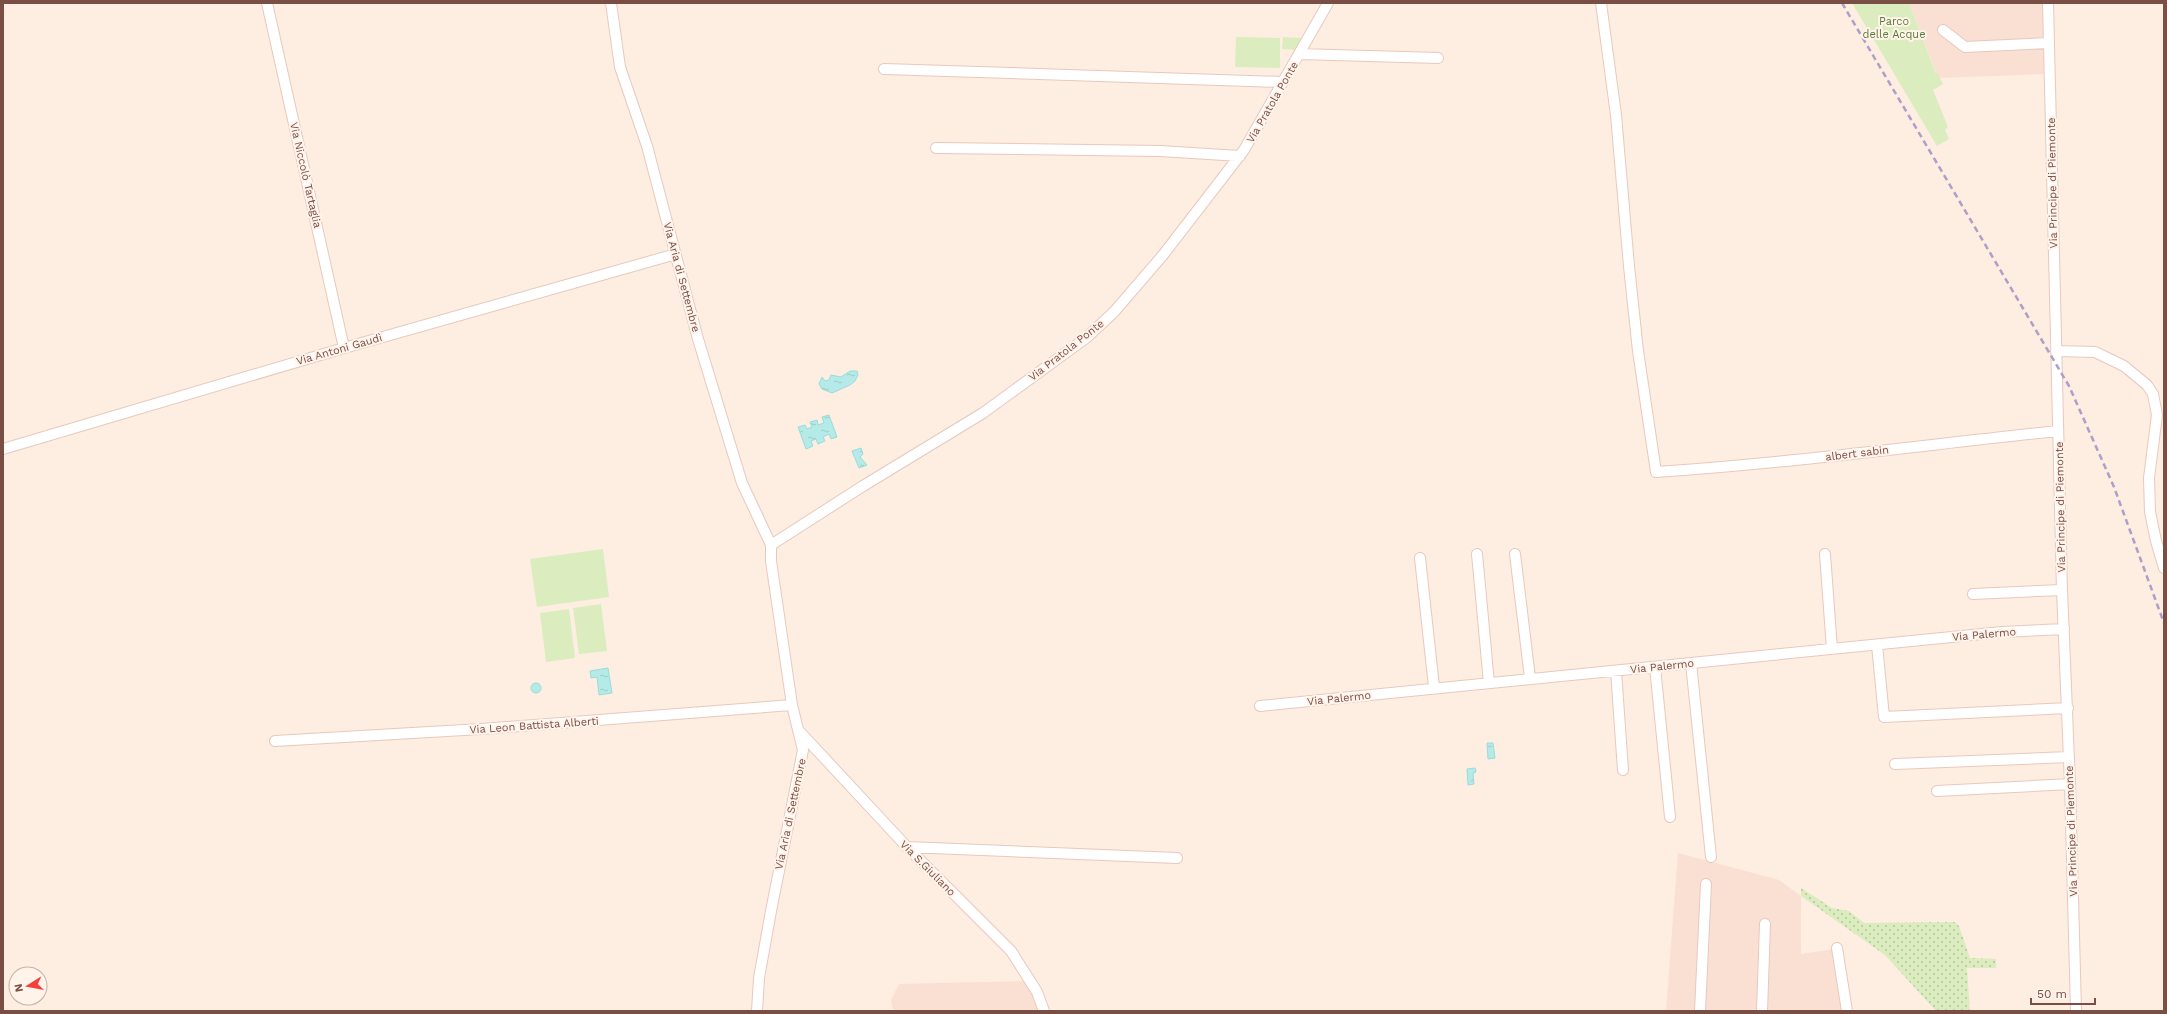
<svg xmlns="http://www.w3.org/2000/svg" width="2167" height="1014" font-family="'Work Sans',sans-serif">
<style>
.residential{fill:#f9e0d2}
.grass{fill:url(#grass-dots)}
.park{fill:#dbedbe}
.water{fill:url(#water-ripples);stroke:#99ddda}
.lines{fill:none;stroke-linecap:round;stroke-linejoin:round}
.minor-casing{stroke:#e6c9be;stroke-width:12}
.minor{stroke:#fff;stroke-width:10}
.rail{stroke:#ad9fc9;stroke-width:2.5;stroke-dasharray:6 4;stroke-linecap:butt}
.labels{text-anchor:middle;stroke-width:4;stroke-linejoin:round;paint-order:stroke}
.park-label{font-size:11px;fill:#597a3a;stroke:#fff3ea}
.street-label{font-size:11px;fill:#794e45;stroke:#fff3ea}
</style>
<defs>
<pattern id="grass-dots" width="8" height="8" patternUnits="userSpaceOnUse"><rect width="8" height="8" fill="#dbedbe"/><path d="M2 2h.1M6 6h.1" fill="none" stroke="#b6c29c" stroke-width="1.8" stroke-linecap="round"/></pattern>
<pattern id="water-ripples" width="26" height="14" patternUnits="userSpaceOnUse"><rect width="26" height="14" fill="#b4eae7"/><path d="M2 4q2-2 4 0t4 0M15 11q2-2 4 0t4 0" fill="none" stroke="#9ecac8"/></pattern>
</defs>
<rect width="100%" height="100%" fill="#feede1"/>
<path class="residential" d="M1909 3H2044L2045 74 1938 78Z
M1678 853 1779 880 1801 896V954L1834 949 1842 1011H1666Z
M1027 981 1040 1011H894L892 1006 891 1000 899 984Z"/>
<path class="grass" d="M1801 888 1832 908 1849 911 1864 923 1955 922 1959 926 1970 958 1996 959V968H1967L1970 1011H1936L1885 955 1801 896Z"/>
<path class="park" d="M1852 3H1909L1936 74V70L1943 84 1933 90 1948 127 1945 130 1949 139 1937 146Z
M1236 37 1280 38V68L1235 67Z
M1283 37 1302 38 1295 50 1282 49Z
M603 549 609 597 537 607 530 559Z
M601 604 607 651 579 654 573 608Z
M569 609 575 658 546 662 540 613Z"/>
<path class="water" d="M850 371H857L858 375 855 381 850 385 832 393 822 389 819 384 822 377 825 381 829 380 831 375 841 377Z
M829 415 837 437 831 439 829 434 823 437 825 441 818 444 816 439 811 441 813 446 806 449 798 427 805 425 807 429 812 427 810 422 817 420 818 425 824 423 822 417Z
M861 448 863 454 860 457 867 465 859 468 852 451Z
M608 668 612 693 599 695 597 677 591 678 590 671Z
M531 688a5 5 0 1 1 10 0a5 5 0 1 1-10 0Z
M1487 743H1493L1495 758 1488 759Z
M1475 768 1476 772 1473 773 1474 784 1468 785 1467 769Z"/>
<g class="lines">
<g class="minor-casing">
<path id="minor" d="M267 3 344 348
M611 3 620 67 647 146 698 339 742 483 771 545V561L792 705 803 750 771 911 759 978 757 1011
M1601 3 1616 115 1629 266 1638 351 1656 472C1790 463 1924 445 2058 431
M2048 3 2062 590 2070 784 2076 1011
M1943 30 1965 47 2049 43
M1299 54 1438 58
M884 69 1283 82
M936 148 1160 151 1240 156
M2056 351 2095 352 2124 366 2147 385 2153 394 2157 415 2149 478 2150 512 2156 541 2164 568
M3 449 344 348 676 254
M771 545 863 486 983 413 1086 338 1114 312 1163 255 1244 150 1328 3
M1477 554 1489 683
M1515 554 1530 678
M1825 554 1832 649
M1420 558 1434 687
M1973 594 2062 590
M1877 645 1884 717 2068 708
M1691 663 1711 857
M1655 667 1670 817
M1616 671 1623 770
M1260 706 2002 632 2064 629
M800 732 907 847 1011 951 1037 992 1044 1011
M275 741 481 729 792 705
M1895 764 2069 757
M1937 791 2070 784
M907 847 1177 858
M1837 948 1847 1011
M1700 1011 1706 884
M1762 1011 1765 924"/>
</g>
<use href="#minor" class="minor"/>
<path class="rail" d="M1842 3 2069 386 2114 487 2164 623"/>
</g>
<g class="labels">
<g class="park-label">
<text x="1894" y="25">Parco<tspan x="1894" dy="13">delle Acque</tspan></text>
</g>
<g class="street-label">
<text transform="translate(1272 102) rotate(-60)" y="4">Via Pratola Ponte</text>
<text transform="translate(306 175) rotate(77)" y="4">Via Niccolò Tartaglia</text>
<text transform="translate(2052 183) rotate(-91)" y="4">Via Principe di Piemonte</text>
<text transform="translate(682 277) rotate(75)" y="4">Via Aria di Settembre</text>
<text transform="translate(339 349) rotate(-16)" y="4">Via Antoni Gaudì</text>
<text transform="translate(1066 350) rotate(-38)" y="4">Via Pratola Ponte</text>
<text transform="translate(1857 453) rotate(-7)" y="4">albert sabin</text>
<text transform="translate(2060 507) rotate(-91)" y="4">Via Principe di Piemonte</text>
<text transform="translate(1984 634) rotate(-5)" y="4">Via Palermo</text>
<text transform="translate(1662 666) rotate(-6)" y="4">Via Palermo</text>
<text transform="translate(1339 698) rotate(-6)" y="4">Via Palermo</text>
<text transform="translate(534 725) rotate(-4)" y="4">Via Leon Battista Alberti</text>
<text transform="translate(790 814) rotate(-78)" y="4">Via Aria di Settembre</text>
<text transform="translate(2071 831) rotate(-92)" y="4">Via Principe di Piemonte</text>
<text transform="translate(928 868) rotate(45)" y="4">Via S.Giuliano</text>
</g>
</g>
<rect width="2167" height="1014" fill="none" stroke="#794e45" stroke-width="8"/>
<g transform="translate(28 986) rotate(259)"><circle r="19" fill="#fff3ea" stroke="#c9b1a8"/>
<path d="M0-3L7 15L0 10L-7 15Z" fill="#f53f3a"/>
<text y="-6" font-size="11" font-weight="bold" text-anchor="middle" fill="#794e45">N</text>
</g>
<path d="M2031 998v6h64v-6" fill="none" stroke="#794e45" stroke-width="2"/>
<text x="2037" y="998" font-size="12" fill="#794e45" stroke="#fff3ea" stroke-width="3" paint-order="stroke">50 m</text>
</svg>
